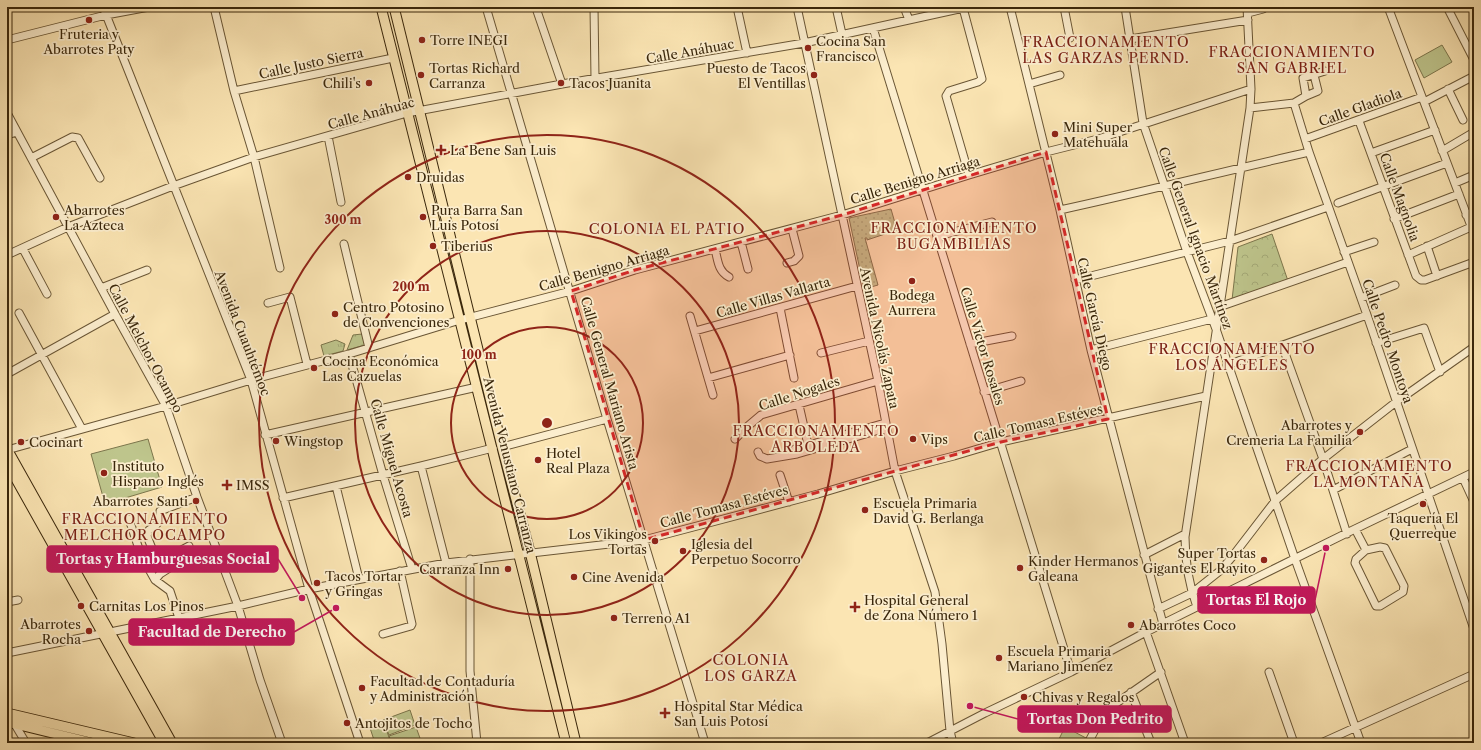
<svg xmlns="http://www.w3.org/2000/svg" width="1481" height="750" font-family="'Libre Caslon Text',serif">
<style>
.grass{fill:url(#grass-tufts);stroke:#7c764c}
.park{fill:url(#park-crowns);stroke:#7c764c}
.garden{fill:url(#garden-dots);stroke:#7c764c}
.pitch{fill:#bec58c;stroke:#7c764c}
.lines{fill:none;stroke-linecap:round;stroke-linejoin:round}
.minor-casing{stroke:#6a5635;stroke-width:9}
.major-casing{stroke:#3a270b;stroke-width:11}
.minor{stroke:#fceece;stroke-width:7}
.major{stroke:#fbe5b3;stroke-width:9}
.marked{fill:#d62828;fill-opacity:0.2;stroke:#d62828;stroke-width:3;stroke-dasharray:8 5;stroke-linejoin:round}
.ring{fill:none;stroke:#8f2418;stroke-width:2}
.poi-dot{fill:#8f2418;stroke:#fceece;stroke-width:1.5}
.labels{text-anchor:middle;stroke-width:3.5;stroke-linejoin:round;paint-order:stroke}
.poi-label{font-size:13px;fill:#3a270b;stroke:#fceece;text-anchor:start}
.street-label{font-size:13px;fill:#3a270b;stroke:#fceece}
.neighbourhood-label{font-size:14px;letter-spacing:1px;fill:#7a1f14;stroke:#fceece}
.centre{fill:#8f2418;stroke:#fceece;stroke-width:2}
.ring-label{font-size:12px;text-anchor:middle;font-weight:bold;fill:#8f2418;stroke:#fceece;stroke-width:3.5;stroke-linejoin:round;paint-order:stroke}
.leader{fill:none;stroke:#c2185b;stroke-width:1.5}
.callout-dot{fill:#c2185b;stroke:#fceece;stroke-width:1.5}
.callout{fill:#c2185b;stroke:#c2185b;stroke-width:1.5}
.callout-label{font-size:14px;text-anchor:middle;font-weight:bold;fill:#fff}
</style>
<defs>
<pattern id="grass-tufts" width="24" height="20" patternUnits="userSpaceOnUse"><rect width="24" height="20" fill="#bec58c"/><path d="M3 7l-1-3M5 7V3M7 7l1-3M15 17l-1-3M17 17v-4M19 17l1-3" fill="none" stroke="#a4a977"/></pattern>
<pattern id="park-crowns" width="20" height="18" patternUnits="userSpaceOnUse"><rect width="20" height="18" fill="#bec58c"/><path d="M2 6a3 3 0 1 1 6 0M12 15a3 3 0 1 1 6 0" fill="none" stroke="#a4a977"/></pattern>
<pattern id="garden-dots" width="8" height="8" patternUnits="userSpaceOnUse"><rect width="8" height="8" fill="#bec58c"/><path d="M2 2h.1M6 6h.1" fill="none" stroke="#a4a977" stroke-width="1.8" stroke-linecap="round"/></pattern>
</defs>
<rect width="100%" height="100%" fill="#fbe5b3"/>
<filter id="stains"><feTurbulence type="fractalNoise" baseFrequency=".005" numOctaves="4"/><feColorMatrix values="0 0 0 0 .2 0 0 0 0 .09 0 0 0 0 .02 0 0 0 .5 -.17"/></filter>
<radialGradient id="worn" r=".72"><stop offset=".6" stop-color="#630" stop-opacity="0"/><stop offset="1" stop-color="#630" stop-opacity=".3"/></radialGradient>
<path class="grass" d="M362 334 365 345 347 350 353 335Z
M336 340 345 344 343 351 324 356 321 345Z"/>
<path class="park" d="M1272 234 1288 281 1232 300 1238 247Z"/>
<path class="garden" d="M891 209 897 230 867 240V238H865L878 285 864 289 849 218Z"/>
<path class="pitch" d="M1442 45 1452 62 1424 78 1415 60Z
M148 439 162 487 105 504 91 454Z
M410 710 415 725 389 735 383 720Z
M384 723 391 743H375L370 728Z
M416 727 421 741 417 743H392L389 736Z
M1065 727 1086 738 1083 743H1057Z"/>
<g class="lines">
<g class="minor-casing">
<path id="minor" d="M103 7 251 380 309 589 360 743
M214 7 234 91 254 157 280 268
M486 7 607 419 705 743
M594 7 595 79
M737 7 747 53
M797 7 878 381 895 471 935 592 942 644 950 731 953 743
M836 7 842 34
M904 7 909 20
M1010 7 1060 210 1091 350 1163 624
M1064 7 1070 38
M1125 7 1143 123 1187 252 1216 329 1295 559 1361 743
M1388 7 1474 234
M1447 7 1474 60
M963 8 982 79 978 82 949 91 946 96 969 175
M537 11 562 84
M1248 13 1263 9 1266 7
M873 28 1071 672
M1130 39 1248 20
M7 40 106 15 149 7
M1029 84 1060 75
M1448 89 1463 120
M234 91 393 58
M1306 96 1303 78 1325 71
M1424 102 1474 76
M1294 103 1309 152 1367 315 1474 629
M1250 108 1294 103 1306 96 1318 91 1314 75
M7 113 115 314 166 406 197 497 238 606 260 680 282 743
M1359 121 1416 276 1421 280H1425L1474 262
M7 135 17 132
M328 136 341 202
M1305 139 1422 97
M1442 151 1474 132
M1371 153 1435 130
M31 158 72 137 78 138 100 178
M1455 183 1474 175
M1338 203 1447 163
M1060 210C1143 192 1225 171 1309 152
M1466 215 1474 212
M1394 219 1459 194
M938 236 992 222
M741 242 748 269
M344 244 369 348
M1427 246 1437 276
M23 249 47 294
M715 249C718 261 718 271 729 277
M1344 252 1374 242
M7 255 68 227 173 186 254 157 407 113 562 84 804 43 968 7
M1408 255 1471 227
M787 263 794 261 799 256 792 229
M1075 280 1230 241 1328 207
M101 288 147 270
M1361 298 1395 285
M268 303 290 297 307 364
M1219 307 1348 262
M780 308 794 378
M19 313 82 429
M690 316 713 395
M695 331 857 286
M1376 343 1424 328 1440 372
M970 344 1012 336
M1282 345 1323 459 1347 534
M1091 350 1212 319
M821 353 869 341
M349 354 383 475 412 569
M1227 365 1367 315
M7 374 115 314
M708 378 790 355
M984 392 1021 381
M799 405 809 449
M265 435 477 387
M735 439 748 426 761 415 878 381
M502 447 607 419
M7 450 166 406 251 380 349 354 460 320 571 291 635 270 842 215 969 175 1046 152 1098 139 1251 89
M758 452 760 456 767 459 797 454 886 428
M788 455 795 449 885 423
M421 466 446 563
M780 475 789 502
M1463 478 1474 502
M336 486 359 579
M1333 490 1412 449
M283 498 421 466 493 448
M129 519 141 555 155 580 170 591 179 618
M1355 529 1366 550
M1380 547 1385 548 1404 586 1403 592 1380 606H1376L1355 563 1356 559 1366 550Z
M153 551 147 536 149 530C158 525 160 522 160 511L197 497
M1144 555 1185 534
M470 559V671L477 743
M155 580 160 574 174 565 172 555 189 546
M7 602 18 600
M1197 607C1189 585 1185 561 1185 537L1250 108 1251 89 1247 7
M1158 609 1192 593 1221 570 1232 557 1275 501 1323 459 1396 402 1474 347
M1146 632 1185 743
M383 634 411 626 412 624 400 571
M7 653 238 606 309 589 446 563 644 540 818 494 895 471 954 456 1001 442 1206 396
M1269 672 1294 743
M1131 692 1151 743
M14 723 26 743
M927 743 985 713 1071 672 1146 632 1355 529 1474 472
M1088 743 1105 711 1161 672
M1321 743 1474 674"/>
</g>
<g class="major-casing">
<path id="major" d="M381 7 566 743
M394 7 502 447 530 552 576 743
M7 449 172 743
M7 463 164 743
M7 713 134 743
M7 722 93 743"/>
</g>
<use href="#minor" class="minor"/>
<use href="#major" class="major"/>
</g>
<path class="marked" d="M1046 152 1108 419 1001 442 644 540 571 291 635 270 842 215Z"/>
<g class="ring">
<circle cx="547" cy="423" r="96"/>
<circle cx="547" cy="423" r="192"/>
<circle cx="547" cy="423" r="288"/>
</g>
<g class="poi-dot">
<circle cx="89" cy="20" r="4"/>
<circle cx="422" cy="40" r="4"/>
<circle cx="808" cy="48" r="4"/>
<circle cx="421" cy="75" r="4"/>
<circle cx="814" cy="75" r="4"/>
<circle cx="369" cy="83" r="4"/>
<circle cx="561" cy="83" r="4"/>
<circle cx="1055" cy="134" r="4"/>
<path d="M439 144h4v4h4v4h-4v4h-4v-4h-4v-4h4z"/>
<circle cx="408" cy="177" r="4"/>
<circle cx="56" cy="217" r="4"/>
<circle cx="423" cy="217" r="4"/>
<circle cx="433" cy="246" r="4"/>
<circle cx="912" cy="281" r="4"/>
<circle cx="335" cy="314" r="4"/>
<circle cx="314" cy="368" r="4"/>
<circle cx="1360" cy="432" r="4"/>
<circle cx="913" cy="439" r="4"/>
<circle cx="276" cy="441" r="4"/>
<circle cx="21" cy="442" r="4"/>
<circle cx="538" cy="460" r="4"/>
<circle cx="104" cy="473" r="4"/>
<path d="M225 479h4v4h4v4h-4v4h-4v-4h-4v-4h4z"/>
<circle cx="196" cy="501" r="4"/>
<circle cx="1423" cy="504" r="4"/>
<circle cx="865" cy="510" r="4"/>
<circle cx="655" cy="541" r="4"/>
<circle cx="683" cy="551" r="4"/>
<circle cx="1264" cy="560" r="4"/>
<circle cx="1020" cy="568" r="4"/>
<circle cx="508" cy="569" r="4"/>
<circle cx="574" cy="577" r="4"/>
<circle cx="317" cy="583" r="4"/>
<circle cx="81" cy="606" r="4"/>
<path d="M853 601h4v4h4v4h-4v4h-4v-4h-4v-4h4z"/>
<circle cx="614" cy="618" r="4"/>
<circle cx="1131" cy="625" r="4"/>
<circle cx="89" cy="631" r="4"/>
<circle cx="999" cy="658" r="4"/>
<circle cx="362" cy="688" r="4"/>
<circle cx="1024" cy="697" r="4"/>
<path d="M663 707h4v4h4v4h-4v4h-4v-4h-4v-4h4z"/>
<circle cx="347" cy="723" r="4"/>
</g>
<g class="labels">
<g class="poi-label">
<text x="89" y="39" text-anchor="middle">Fruteria y<tspan x="89" dy="15">Abarrotes Paty</tspan></text>
<text x="430" y="45">Torre INEGI</text>
<text x="816" y="46">Cocina San<tspan x="816" dy="15">Francisco</tspan></text>
<text x="429" y="73">Tortas Richard<tspan x="429" dy="15">Carranza</tspan></text>
<text x="806" y="73" text-anchor="end">Puesto de Tacos<tspan x="806" dy="15">El Ventillas</tspan></text>
<text x="361" y="88" text-anchor="end">Chili's</text>
<text x="569" y="88">Tacos Juanita</text>
<text x="1063" y="132">Mini Super<tspan x="1063" dy="15">Matehuala</tspan></text>
<text x="450" y="155">La Bene San Luis</text>
<text x="416" y="182">Druidas</text>
<text x="64" y="215">Abarrotes<tspan x="64" dy="15">La Azteca</tspan></text>
<text x="431" y="215">Pura Barra San<tspan x="431" dy="15">Luis Potosí</tspan></text>
<text x="441" y="251">Tiberius</text>
<text x="912" y="300" text-anchor="middle">Bodega<tspan x="912" dy="15">Aurrera</tspan></text>
<text x="343" y="312">Centro Potosino<tspan x="343" dy="15">de Convenciones</tspan></text>
<text x="322" y="366">Cocina Económica<tspan x="322" dy="15">Las Cazuelas</tspan></text>
<text x="1352" y="430" text-anchor="end">Abarrotes y<tspan x="1352" dy="15">Cremeria La Familia</tspan></text>
<text x="921" y="444">Vips</text>
<text x="284" y="446">Wingstop</text>
<text x="29" y="447">Cocinart</text>
<text x="546" y="458">Hotel<tspan x="546" dy="15">Real Plaza</tspan></text>
<text x="112" y="471">Instituto<tspan x="112" dy="15">Hispano Inglés</tspan></text>
<text x="236" y="490">IMSS</text>
<text x="188" y="506" text-anchor="end">Abarrotes Santi</text>
<text x="873" y="508">Escuela Primaria<tspan x="873" dy="15">David G. Berlanga</tspan></text>
<text x="1423" y="523" text-anchor="middle">Taquería El<tspan x="1423" dy="15">Querreque</tspan></text>
<text x="647" y="539" text-anchor="end">Los Vikingos<tspan x="647" dy="15">Tortas</tspan></text>
<text x="691" y="549">Iglesia del<tspan x="691" dy="15">Perpetuo Socorro</tspan></text>
<text x="1256" y="558" text-anchor="end">Super Tortas<tspan x="1256" dy="15">Gigantes El Rayito</tspan></text>
<text x="1028" y="566">Kinder Hermanos<tspan x="1028" dy="15">Galeana</tspan></text>
<text x="500" y="574" text-anchor="end">Carranza Inn</text>
<text x="325" y="581">Tacos Tortar<tspan x="325" dy="15">y Gringas</tspan></text>
<text x="582" y="582">Cine Avenida</text>
<text x="864" y="605">Hospital General<tspan x="864" dy="15">de Zona Número 1</tspan></text>
<text x="89" y="611">Carnitas Los Pinos</text>
<text x="622" y="623">Terreno A1</text>
<text x="81" y="629" text-anchor="end">Abarrotes<tspan x="81" dy="15">Rocha</tspan></text>
<text x="1139" y="630">Abarrotes Coco</text>
<text x="1007" y="656">Escuela Primaria<tspan x="1007" dy="15">Mariano Jimenez</tspan></text>
<text x="370" y="686">Facultad de Contaduría<tspan x="370" dy="15">y Administración</tspan></text>
<text x="1032" y="702">Chivas y Regalos</text>
<text x="674" y="711">Hospital Star Médica<tspan x="674" dy="15">San Luis Potosí</tspan></text>
<text x="355" y="728">Antojitos de Tocho</text>
</g>
<g class="street-label">
<text transform="translate(690 51) rotate(-10)" y="5">Calle Anáhuac</text>
<text transform="translate(311 63) rotate(-12)" y="5">Calle Justo Sierra</text>
<text transform="translate(1360 107) rotate(-20)" y="5">Calle Gladiola</text>
<text transform="translate(371 113) rotate(-15)" y="5">Calle Anáhuac</text>
<text transform="translate(915 180) rotate(-17)" y="5">Calle Benigno Arriaga</text>
<text transform="translate(1400 197) rotate(70)" y="5">Calle Magnolia</text>
<text transform="translate(1196 238) rotate(70)" y="5">Calle General Ignacio Martínez</text>
<text transform="translate(604 268) rotate(-16)" y="5">Calle Benigno Arriaga</text>
<text transform="translate(773 297) rotate(-16)" y="5">Calle Villas Vallarta</text>
<text transform="translate(1095 314) rotate(77)" y="5">Calle García Diego</text>
<text transform="translate(243 333) rotate(69)" y="5">Avenida Cuauhtémoc</text>
<text transform="translate(880 338) rotate(78)" y="5">Avenida Nicolás Zapata</text>
<text transform="translate(1388 341) rotate(71)" y="5">Calle Pedro Montoya</text>
<text transform="translate(983 346) rotate(73)" y="5">Calle Víctor Rosales</text>
<text transform="translate(146 348) rotate(62)" y="5">Calle Melchor Ocampo</text>
<text transform="translate(610 383) rotate(74)" y="5">Calle General Mariano Arista</text>
<text transform="translate(799 393) rotate(-18)" y="5">Calle Nogales</text>
<text transform="translate(1038 423) rotate(-13)" y="5">Calle Tomasa Estéves</text>
<text transform="translate(392 458) rotate(74)" y="5">Calle Miguel Acosta</text>
<text transform="translate(510 465) rotate(76)" y="5">Avenida Venustiano Carranza</text>
<text transform="translate(724 506) rotate(-15)" y="5">Calle Tomasa Estéves</text>
</g>
<g class="neighbourhood-label">
<text x="1106" y="47">FRACCIONAMIENTO<tspan x="1106" dy="16">LAS GARZAS PERND.</tspan></text>
<text x="1292" y="57">FRACCIONAMIENTO<tspan x="1292" dy="16">SAN GABRIEL</tspan></text>
<text x="954" y="233">FRACCIONAMIENTO<tspan x="954" dy="16">BUGAMBILIAS</tspan></text>
<text x="667" y="234">COLONIA EL PATIO</text>
<text x="1232" y="354">FRACCIONAMIENTO<tspan x="1232" dy="16">LOS ÁNGELES</tspan></text>
<text x="816" y="436">FRACCIONAMIENTO<tspan x="816" dy="16">ARBOLEDA</tspan></text>
<text x="1369" y="471">FRACCIONAMIENTO<tspan x="1369" dy="16">LA MONTAÑA</tspan></text>
<text x="145" y="524">FRACCIONAMIENTO<tspan x="145" dy="16">MELCHOR OCAMPO</tspan></text>
<text x="751" y="665">COLONIA<tspan x="751" dy="16">LOS GARZA</tspan></text>
</g>
</g>
<circle cx="547" cy="423" r="6" class="centre"/>
<g class="ring-label">
<text x="343" y="224">300 m</text>
<text x="411" y="291">200 m</text>
<text x="479" y="359">100 m</text>
</g>
<path class="leader" d="M302 598L278 559M1326 548L1315 600M336 608L294 632M970 706L1018 719"/>
<g class="callout-dot">
<circle cx="302" cy="598" r="4"/>
<circle cx="1326" cy="548" r="4"/>
<circle cx="336" cy="608" r="4"/>
<circle cx="970" cy="706" r="4"/>
</g>
<g class="callout">
<rect x="47" y="546" width="231" height="26" rx="4"/>
<rect x="1198" y="587" width="117" height="26" rx="4"/>
<rect x="129" y="619" width="165" height="26" rx="4"/>
<rect x="1018" y="706" width="153" height="26" rx="4"/>
</g>
<g class="callout-label">
<text x="163" y="564">Tortas y Hamburguesas Social</text>
<text x="1256" y="605">Tortas El Rojo</text>
<text x="212" y="637">Facultad de Derecho</text>
<text x="1095" y="724">Tortas Don Pedrito</text>
</g>
<rect width="1481" height="750" fill="none" stroke="#fbe5b3" stroke-width="24"/>
<rect x="8" y="8" width="1465" height="734" fill="none" stroke="#3a270b" stroke-width="2"/>
<rect x="12" y="12" width="1457" height="726" fill="none" stroke="#3a270b"/>
<rect width="100%" height="100%" filter="url(#stains)"/>
<rect width="100%" height="100%" fill="url(#worn)"/>
</svg>
